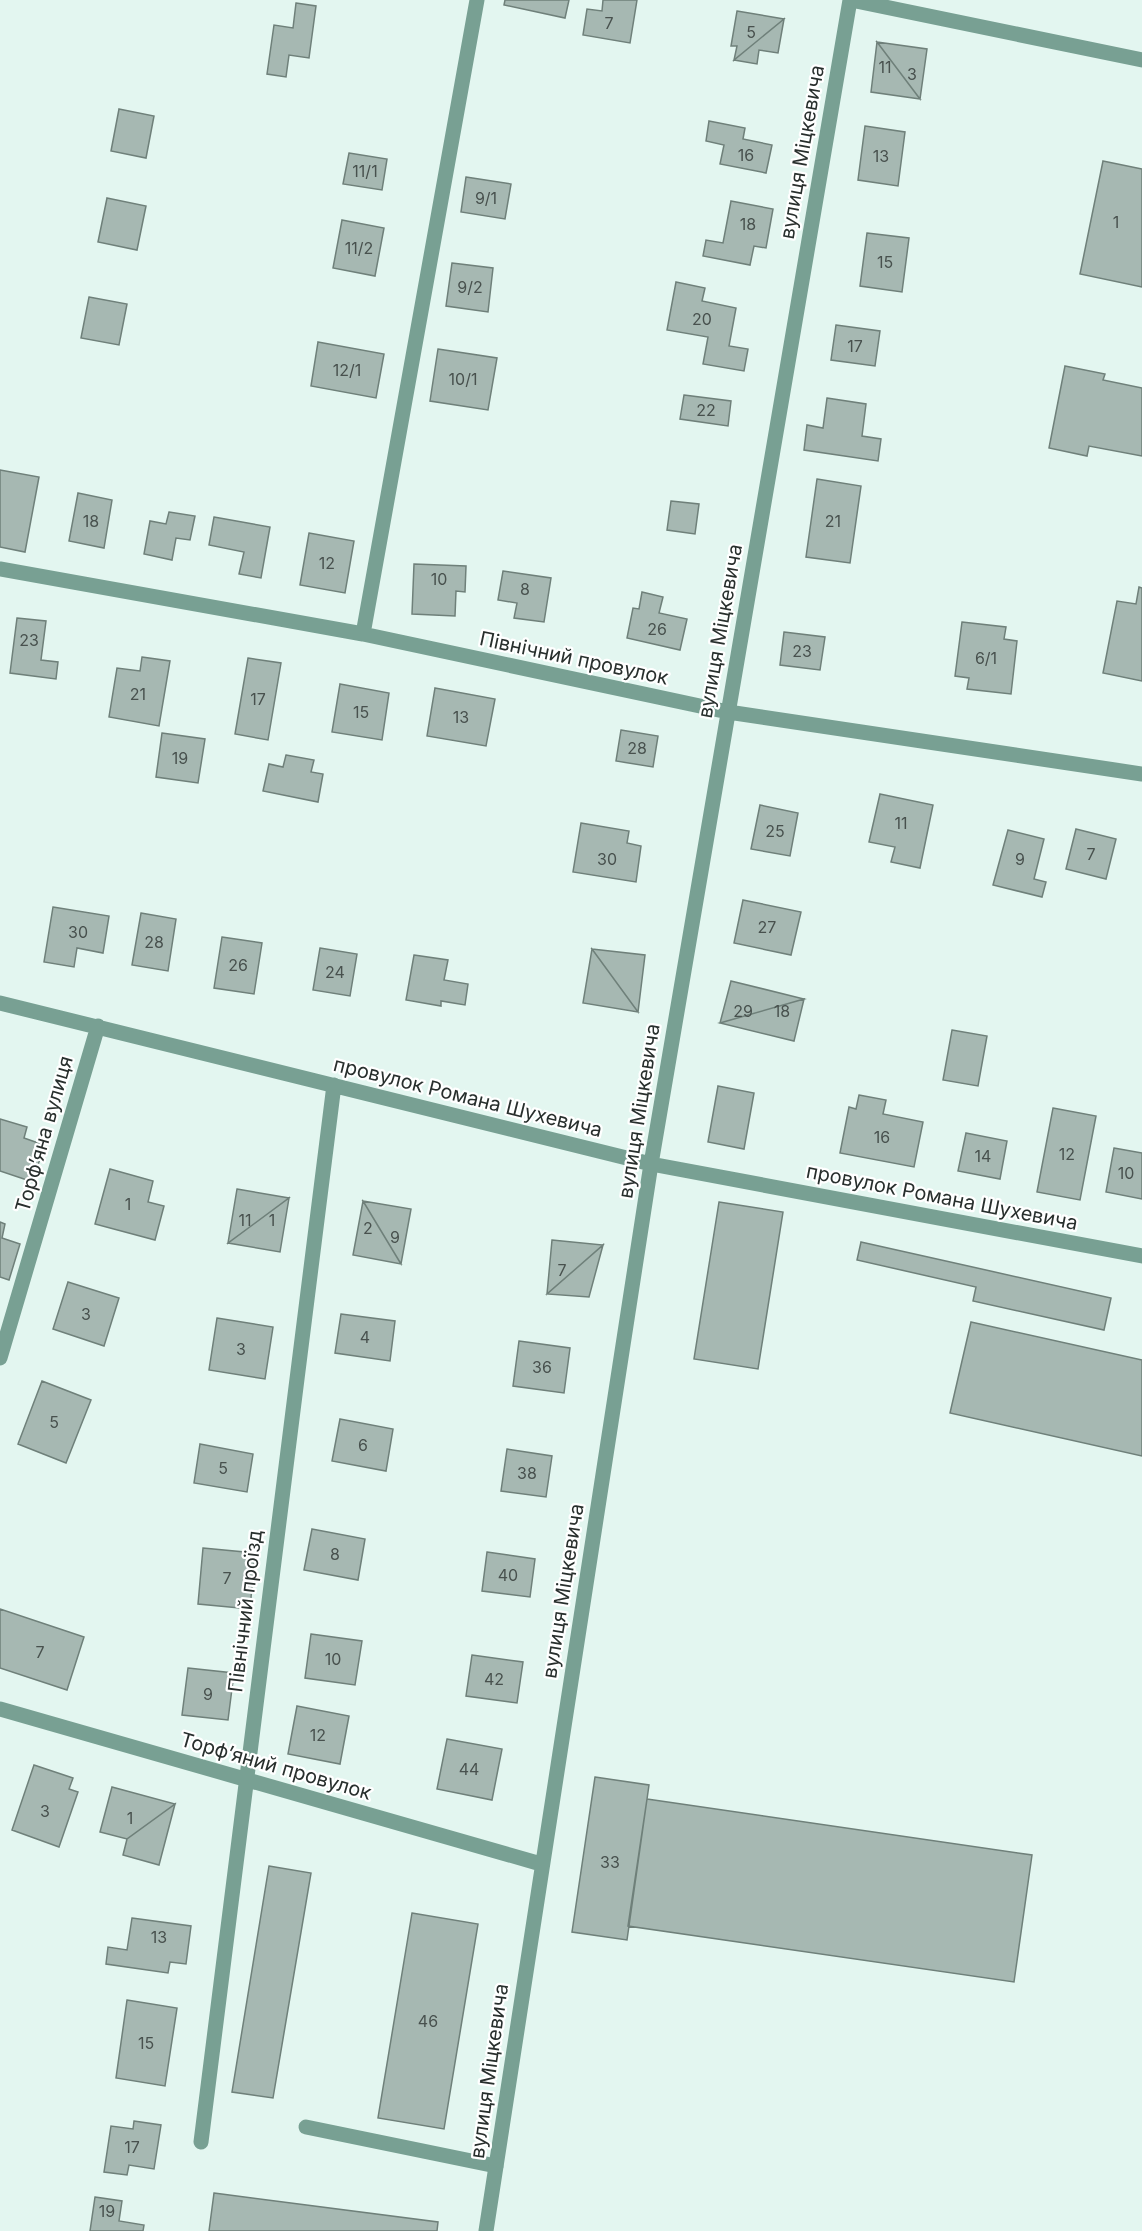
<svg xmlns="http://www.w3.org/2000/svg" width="1142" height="2231" font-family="Inter,sans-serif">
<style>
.building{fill:#a6b8b2;stroke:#6f807a;stroke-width:1.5}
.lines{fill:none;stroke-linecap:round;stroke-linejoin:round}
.lane{stroke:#78a093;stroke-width:15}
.street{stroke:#78a093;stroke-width:15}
.labels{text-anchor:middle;stroke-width:4.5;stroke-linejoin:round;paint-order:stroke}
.number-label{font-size:16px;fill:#48514e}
.street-label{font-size:20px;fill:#282f2d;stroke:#fff}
</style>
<rect width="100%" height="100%" fill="#e3f6f0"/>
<path class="building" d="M505 0H569L565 18 504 5Z
M603 0H637L630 43 583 35 587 9 602 11Z
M296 3 316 6 309 58 289 55 286 77 267 74 274 25 293 28Z
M737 11 784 19 734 60 737 46H731Z
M784 19 778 53 759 50 757 64 734 60Z
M877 42 920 99 871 92Z
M877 42 927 49 920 99Z
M119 109 154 116 146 158 111 151Z
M709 121 745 128 743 139 772 145 766 173 720 164 724 145 706 141Z
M865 126 905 132 898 186 858 180Z
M349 153 387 159 382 190 343 184Z
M1103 161 1142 169V287L1080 274Z
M466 177 511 184 505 219 461 212Z
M107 198 146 206 137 250 98 242Z
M731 201 773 209 766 248 754 246 750 265 703 256 706 240 723 243Z
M342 220 384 228 375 276 333 268Z
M867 233 909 238 902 292 860 286Z
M452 263 493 268 488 312 446 306Z
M676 282 705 288 702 301 736 308 729 346 748 349 744 371 703 364 708 337 667 330Z
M89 297 127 304 119 345 81 338Z
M836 325 880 331 875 366 831 360Z
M318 342 384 354 376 398 311 386Z
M438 349 497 358 488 410 430 401Z
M1065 366 1105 374 1103 380 1142 388V456L1089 446 1087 456 1049 448Z
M684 395 731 401 728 426 680 419Z
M827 398 866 404 862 436 881 439 878 461 804 450 807 425 823 428Z
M0 470 39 477 25 552 0 547Z
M817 479 861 486 850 563 806 557Z
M78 493 112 500 104 548 69 541Z
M671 501 699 504 695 534 667 530Z
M169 512 195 516 190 540 176 538 172 560 144 554 150 521 166 524Z
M214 517 270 527 261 578 239 574 244 552 209 545Z
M309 533 354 541 345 593 300 585Z
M414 564 466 566 465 592 456 591 455 616 412 614Z
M503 571 551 578 544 622 514 618 517 603 498 600Z
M1139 587 1142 588V681L1103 673 1117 601 1136 604Z
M642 592 663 597 659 613 687 619 680 650 627 638 633 608 639 609Z
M17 618 46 621 41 660 58 662 56 679 10 673Z
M962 622 1006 627 1004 639 1017 641 1011 694 967 689 969 678 955 676Z
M784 632 825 637 820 670 780 665Z
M142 657 170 661 159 726 109 717 117 668 140 671Z
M248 658 281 663 268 740 235 734Z
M340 684 389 693 382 740 332 732Z
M435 688 495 699 486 746 427 736Z
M621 730 658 736 653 767 616 761Z
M162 733 205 739 198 783 156 777Z
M286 755 314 760 311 772 323 774 318 802 263 791 269 764 283 767Z
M880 794 933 805 920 868 891 862 895 847 869 842Z
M760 805 798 813 790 856 751 849Z
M581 823 629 831 627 843 641 846 636 882 573 872Z
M1076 829 1116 839 1106 879 1066 869Z
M1008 830 1044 839 1034 879 1046 882 1042 897 993 885Z
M743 900 801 912 791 955 734 943Z
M53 907 109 916 103 953 77 948 74 967 44 962Z
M141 913 176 919 168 971 132 965Z
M222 937 262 943 254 994 214 988Z
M320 948 357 954 350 996 313 990Z
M592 949 638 1012 583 1003Z
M592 949 645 955 638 1012Z
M414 955 448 960 444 980 468 984 465 1005 441 1001V1006L406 1000Z
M731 981 804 999 720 1023Z
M804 999 794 1041 720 1023Z
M952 1030 987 1036 978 1086 943 1080Z
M718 1086 754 1093 744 1149 708 1142Z
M859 1095 886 1100 883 1114 923 1122 914 1167 840 1153 849 1107 856 1109Z
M1053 1108 1096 1116 1080 1200 1037 1192Z
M0 1119 27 1127 24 1138 44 1145 33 1182 0 1171Z
M966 1133 1007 1141 1000 1179 958 1171Z
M1114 1148 1142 1153V1199L1106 1192Z
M110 1169 153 1181 148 1202 164 1206 155 1240 95 1224Z
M237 1189 289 1198 228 1243Z
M289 1198 280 1252 228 1243Z
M363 1201 411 1209 401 1264Z
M363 1201 401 1264 353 1255Z
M719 1202 783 1212 758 1369 694 1359Z
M0 1222 5 1224 2 1238 20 1244 9 1280 0 1277Z
M552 1240 603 1245 547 1294Z
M861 1242 1111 1298 1104 1330 973 1301 976 1287 857 1260Z
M603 1245 589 1297 547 1294Z
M68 1282 119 1298 104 1346 53 1329Z
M341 1314 395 1321 390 1361 335 1353Z
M217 1318 273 1327 265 1379 209 1370Z
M971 1322 1142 1360V1456L950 1413Z
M519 1341 570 1348 564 1393 513 1386Z
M42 1381 91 1400 66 1463 18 1444Z
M340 1419 393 1429 386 1471 332 1461Z
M200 1444 253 1454 247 1492 194 1483Z
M507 1449 552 1456 546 1497 501 1491Z
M312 1529 365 1539 358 1580 304 1570Z
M203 1548 255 1553 250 1609 198 1604Z
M487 1552 535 1559 530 1597 482 1591Z
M0 1609 84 1637 67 1690 0 1668Z
M311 1634 362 1641 355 1685 305 1678Z
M472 1655 523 1662 517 1703 466 1696Z
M188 1668 234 1673 228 1720 182 1715Z
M297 1706 349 1716 340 1764 288 1754Z
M447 1739 502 1749 492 1800 437 1789Z
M34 1765 73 1778 69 1789 78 1792 59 1847 12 1830Z
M595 1777 649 1785 627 1940 572 1932Z
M112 1787 175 1804 127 1839 100 1832Z
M647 1799 1032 1855 1014 1982 628 1926Z
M175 1804 159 1865 123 1855 127 1839Z
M269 1866 311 1873 273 2098 232 2092Z
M412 1913 478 1924 444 2129 378 2118Z
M132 1918 191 1926 186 1964 170 1962 168 1973 106 1964 108 1947 127 1950Z
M127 2000 177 2008 165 2086 116 2078Z
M134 2121 161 2125 154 2169 129 2165 127 2175 104 2172 111 2126 133 2129Z
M214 2193 438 2222 437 2231H209Z
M95 2197 122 2201 119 2221 144 2225 143 2231H90Z"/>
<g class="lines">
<path class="lane" d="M306 2127 496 2166"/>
<path class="street" d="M851 0 1142 60
M0 569 363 634 728 712 1142 774
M363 634 477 0
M0 1003 651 1164 1142 1256
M0 1358 98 1026
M0 1709 541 1864
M201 2142 334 1085
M486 2231 651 1164 850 0"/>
</g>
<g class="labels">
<g class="number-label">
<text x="609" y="29">7</text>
<text x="751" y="38">5</text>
<text x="885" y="73">11</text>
<text x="912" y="80">3</text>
<text x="746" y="161">16</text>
<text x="881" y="162">13</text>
<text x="365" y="177">11/1</text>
<text x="486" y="204">9/1</text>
<text x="1116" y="228">1</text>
<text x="748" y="230">18</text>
<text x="359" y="254">11/2</text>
<text x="885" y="268">15</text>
<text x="470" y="293">9/2</text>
<text x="702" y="325">20</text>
<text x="855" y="352">17</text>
<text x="347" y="376">12/1</text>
<text x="463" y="385">10/1</text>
<text x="706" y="416">22</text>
<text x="91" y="527">18</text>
<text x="833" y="527">21</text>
<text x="327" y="569">12</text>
<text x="439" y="585">10</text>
<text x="525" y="595">8</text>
<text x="657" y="635">26</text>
<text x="29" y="646">23</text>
<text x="802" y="657">23</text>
<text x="986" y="664">6/1</text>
<text x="138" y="700">21</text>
<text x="258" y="705">17</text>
<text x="361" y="718">15</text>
<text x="461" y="723">13</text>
<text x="637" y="754">28</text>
<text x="180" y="764">19</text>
<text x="901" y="829">11</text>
<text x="775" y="837">25</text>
<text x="1091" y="860">7</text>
<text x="607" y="865">30</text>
<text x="1020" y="865">9</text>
<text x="767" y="933">27</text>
<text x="78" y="938">30</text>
<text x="154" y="948">28</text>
<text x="238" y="971">26</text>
<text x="335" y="978">24</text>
<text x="743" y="1017">29</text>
<text x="782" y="1017">18</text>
<text x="882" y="1143">16</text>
<text x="1067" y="1160">12</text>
<text x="983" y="1162">14</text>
<text x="1126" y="1179">10</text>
<text x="128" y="1210">1</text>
<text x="245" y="1226">11</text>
<text x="272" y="1226">1</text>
<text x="368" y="1234">2</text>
<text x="395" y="1243">9</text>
<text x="562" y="1276">7</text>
<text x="86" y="1320">3</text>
<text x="365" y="1343">4</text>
<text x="241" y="1355">3</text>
<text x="542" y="1373">36</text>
<text x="54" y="1428">5</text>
<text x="363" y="1451">6</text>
<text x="223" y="1474">5</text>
<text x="527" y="1479">38</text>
<text x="335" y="1560">8</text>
<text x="508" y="1581">40</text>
<text x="227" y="1584">7</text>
<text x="40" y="1658">7</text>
<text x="333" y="1665">10</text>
<text x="494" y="1685">42</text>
<text x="208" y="1700">9</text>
<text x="318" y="1741">12</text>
<text x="469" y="1775">44</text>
<text x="45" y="1817">3</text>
<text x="130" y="1824">1</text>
<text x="610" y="1868">33</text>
<text x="159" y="1943">13</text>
<text x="428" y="2027">46</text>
<text x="146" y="2049">15</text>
<text x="132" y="2153">17</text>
<text x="107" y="2217">19</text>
</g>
<g class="street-label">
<text transform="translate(802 152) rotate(-80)" y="7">вулиця Міцкевича</text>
<text transform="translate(720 631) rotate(-80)" y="7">вулиця Міцкевича</text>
<text transform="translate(574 658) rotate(12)" y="7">Північний провулок</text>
<text transform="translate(468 1097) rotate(14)" y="7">провулок Романа Шухевича</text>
<text transform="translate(639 1111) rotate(-81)" y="7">вулиця Міцкевича</text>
<text transform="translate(44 1134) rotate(-74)" y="7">Торфʼяна вулиця</text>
<text transform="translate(942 1197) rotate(11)" y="7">провулок Романа Шухевича</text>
<text transform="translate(563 1591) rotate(-81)" y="7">вулиця Міцкевича</text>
<text transform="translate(245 1611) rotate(-83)" y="7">Північний проїзд</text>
<text transform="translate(276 1766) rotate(16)" y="7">Торфʼяний провулок</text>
<text transform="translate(489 2071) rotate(-82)" y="7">вулиця Міцкевича</text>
</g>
</g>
</svg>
